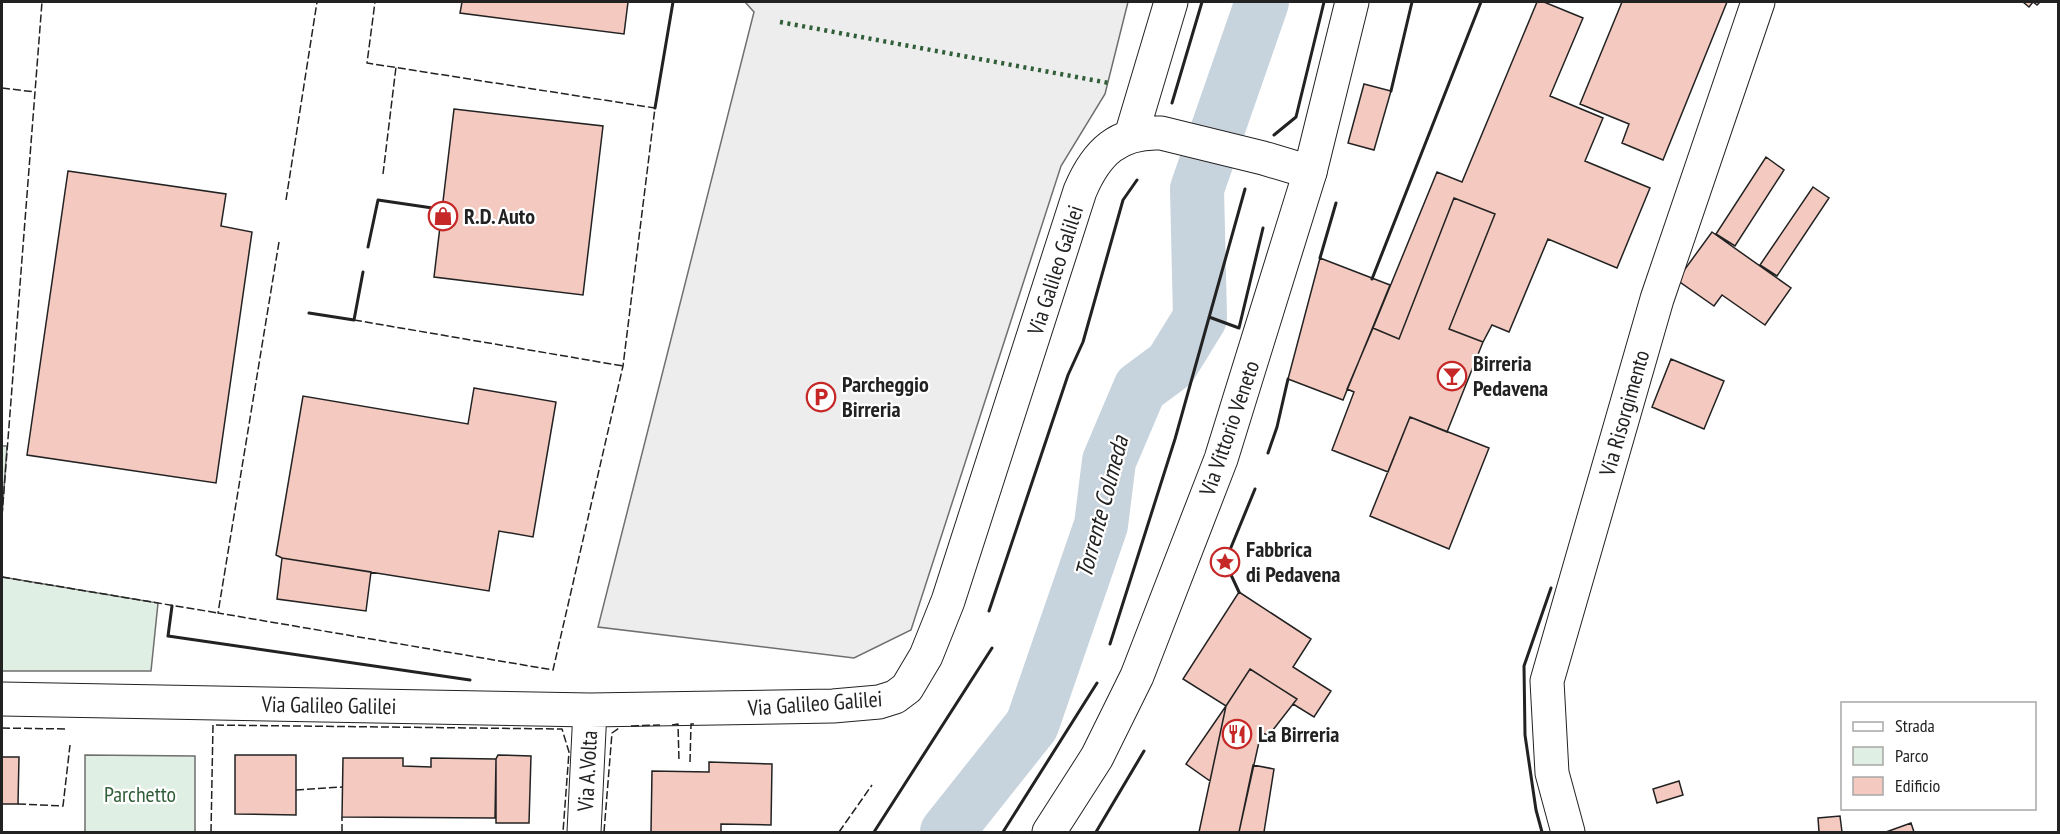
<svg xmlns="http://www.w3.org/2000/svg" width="2060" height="834" font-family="'PT Sans Narrow',sans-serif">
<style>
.green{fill:#e0efe3;stroke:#6f6f6f;stroke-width:1.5}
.parking{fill:#ededed;stroke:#6f6f6f;stroke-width:1.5}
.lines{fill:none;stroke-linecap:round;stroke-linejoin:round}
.river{stroke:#c7d3dd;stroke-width:54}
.building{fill:#f3c9c0;stroke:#222;stroke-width:1.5}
.minor-casing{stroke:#222;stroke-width:35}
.major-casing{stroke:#222;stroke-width:35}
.minor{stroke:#fff;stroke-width:33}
.major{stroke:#fff;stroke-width:33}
.hedge{stroke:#2f5e38;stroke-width:4.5;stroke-dasharray:3 4.5;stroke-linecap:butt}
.fence{stroke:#222;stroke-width:1.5;stroke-dasharray:8 3;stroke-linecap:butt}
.wall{stroke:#222;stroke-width:3}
.labels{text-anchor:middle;stroke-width:4.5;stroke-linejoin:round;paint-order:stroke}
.poi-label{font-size:22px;font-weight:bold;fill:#222;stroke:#fff;text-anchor:start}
.street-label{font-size:22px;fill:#222;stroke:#fff}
.park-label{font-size:22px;fill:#2f5e38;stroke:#fff}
.water-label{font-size:24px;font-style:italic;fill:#222;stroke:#fff}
</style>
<rect width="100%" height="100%" fill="#fff"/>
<path class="green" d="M2 446H7L2 516Z
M2 577 158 603 151 671H2Z
M85 755 195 756V832H85Z"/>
<path class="parking" d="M745 2H1128L1105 94 1061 166 911 630 854 658 598 627 754 12Z"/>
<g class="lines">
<path class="river" d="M947 832 1032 725 1101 525 1109 461 1140 388 1171 365 1200 318 1197 189 1262 2"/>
</g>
<path class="building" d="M462 2H628L624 34 460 13Z
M1537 2H1544L1583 18 1550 96 1603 118 1585 161 1650 188 1617 268 1548 239 1509 332 1492 325 1483 342 1449 329 1495 214 1454 198 1399 339 1373 328 1437 172 1462 182Z
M1622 2H1727L1663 160 1622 143 1629 124 1580 104Z
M2023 2H2040L2037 5 2033 2 2029 7Z
M1364 84 1391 91 1374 150 1348 143Z
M454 109 603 126 583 295 434 277Z
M1766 157 1784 170 1735 246 1716 234Z
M68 171 226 194 221 226 252 232 216 483 27 455Z
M1813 187 1829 198 1777 276 1760 265Z
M1454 198 1495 214 1449 329 1483 342 1447 432 1410 417 1388 472 1332 450 1354 392 1347 389 1373 328 1399 339Z
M1712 232 1791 288 1765 325 1722 295 1714 306 1677 280Z
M1320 258 1390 285 1343 400 1288 379Z
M1671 359 1724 381 1704 429 1652 407Z
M474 388 556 402 533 537 499 531 489 591 282 558 276 555 303 396 468 424Z
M1410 417 1489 448 1449 549 1370 516Z
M282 558 371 572 366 611 277 599Z
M1239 592 1311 639 1293 667 1331 691 1314 717 1293 704 1297 699 1250 669 1226 706 1183 679Z
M1250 669 1297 699 1269 735 1261 733 1239 832H1199L1226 706Z
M1226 706 1210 781 1186 764Z
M235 755H296V815L235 814Z
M498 755 531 756 529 823H496V759Z
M2 757H19L18 804H2Z
M343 758H403V766L431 767V758L496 759 495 818 342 817Z
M709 762 772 764 771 825 721 824V832H651L652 771 709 772Z
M1253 765 1274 769 1264 832H1239Z
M1679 781 1683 795 1657 803 1653 789Z
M1840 816 1842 832H1819L1818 818Z
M1911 823 1914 832H1886Z"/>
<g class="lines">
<g class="minor-casing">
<path id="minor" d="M1131 136 1171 2
M2 699 590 710 833 706 879 702 895 697 907 688 926 656 948 601 1080 191C1096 153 1118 131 1161 133L1263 158 1310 172
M584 832 590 710
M1568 832 1552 773 1547 681 1657 299 1758 2"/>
</g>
<g class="major-casing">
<path id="major" d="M1049 832 1097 757 1137 676 1221 459 1310 172 1352 2"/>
</g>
<use href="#minor" class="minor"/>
<use href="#major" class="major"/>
<path class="hedge" d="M780 22 1109 83"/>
<path class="fence" d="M2 88 35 92
M383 174 396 67
M286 200 317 2
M279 242 218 613 553 670 623 366 655 108 367 63 375 2
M354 320 623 366
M2 516 42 2
M2 577 218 613
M672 725 678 724 679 761
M631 726 660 725
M2 728 65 729
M690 762 691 724H695
M296 790 342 787
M18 804 63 806 70 745
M211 832 213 725 562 729 569 752 563 832
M342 832V817
M604 832 612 733 619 728
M839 832 872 785"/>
<path class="wall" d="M1391 91 1412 2
M1172 103 1202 2
M655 108 673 2
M1274 135 1296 117 1324 2
M368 247 378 200 446 210
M1320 258 1336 203
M1372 279 1481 2
M309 313 354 320 363 272
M1209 317 1239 328 1263 228
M1268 453 1277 427 1288 379
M1239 592 1225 562 1255 489
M172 606 168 636 470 680
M989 611 1068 375 1083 342 1123 200 1137 180
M1110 644 1175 439 1245 189
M874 832 992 648
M1003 832 1097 683
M1096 832 1144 751
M1542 832 1536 810 1525 735 1524 666 1551 588"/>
</g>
<defs>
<g id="shop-ring" transform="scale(1.5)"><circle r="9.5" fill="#fff" stroke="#c62828" stroke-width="1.5"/><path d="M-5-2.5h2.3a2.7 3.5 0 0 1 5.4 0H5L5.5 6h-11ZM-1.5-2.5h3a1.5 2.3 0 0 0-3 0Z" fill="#c62828"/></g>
<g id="bar-ring" transform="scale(1.5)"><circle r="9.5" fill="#fff" stroke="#c62828" stroke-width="1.5"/><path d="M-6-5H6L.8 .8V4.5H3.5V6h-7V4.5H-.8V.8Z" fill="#c62828"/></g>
<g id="parking-ring" transform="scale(1.5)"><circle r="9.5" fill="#fff" stroke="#c62828" stroke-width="1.5"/><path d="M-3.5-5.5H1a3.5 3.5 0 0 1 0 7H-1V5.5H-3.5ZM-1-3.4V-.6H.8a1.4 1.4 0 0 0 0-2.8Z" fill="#c62828"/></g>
<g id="sight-ring" transform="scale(1.5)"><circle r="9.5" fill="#fff" stroke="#c62828" stroke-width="1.5"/><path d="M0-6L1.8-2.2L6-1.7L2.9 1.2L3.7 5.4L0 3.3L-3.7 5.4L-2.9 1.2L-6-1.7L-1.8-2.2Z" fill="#c62828"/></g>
<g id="restaurant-ring" transform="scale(1.5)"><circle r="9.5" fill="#fff" stroke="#c62828" stroke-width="1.5"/><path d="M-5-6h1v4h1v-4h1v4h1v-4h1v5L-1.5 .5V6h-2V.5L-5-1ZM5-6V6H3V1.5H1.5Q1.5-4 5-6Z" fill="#c62828"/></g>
</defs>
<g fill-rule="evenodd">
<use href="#shop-ring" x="443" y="216"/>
<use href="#bar-ring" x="1452" y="376"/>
<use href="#parking-ring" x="821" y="397"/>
<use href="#sight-ring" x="1225" y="562"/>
<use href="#restaurant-ring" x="1237" y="734"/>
</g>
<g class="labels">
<g class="poi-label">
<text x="464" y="224">R.D. Auto</text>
<text x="1473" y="371">Birreria<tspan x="1473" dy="25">Pedavena</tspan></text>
<text x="842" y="392">Parcheggio<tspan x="842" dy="25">Birreria</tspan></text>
<text x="1246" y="557">Fabbrica<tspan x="1246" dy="25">di Pedavena</tspan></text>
<text x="1258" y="742">La Birreria</text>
</g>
<g class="street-label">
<text transform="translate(1055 270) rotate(-72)" y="8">Via Galileo Galilei</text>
<text transform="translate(1624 413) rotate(-74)" y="8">Via Risorgimento</text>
<text transform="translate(1229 428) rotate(-71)" y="8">Via Vittorio Veneto</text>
<text transform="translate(815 703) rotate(-4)" y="8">Via Galileo Galilei</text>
<text transform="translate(329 705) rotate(1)" y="8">Via Galileo Galilei</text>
<text transform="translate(587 771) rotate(-87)" y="8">Via A.Volta</text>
</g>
<g class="park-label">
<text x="140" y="802">Parchetto</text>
</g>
<g class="water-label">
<text transform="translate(1102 507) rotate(-75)" y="8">Torrente Colmeda</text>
</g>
</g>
<rect width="2060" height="834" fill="none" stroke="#222222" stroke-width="6"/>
<rect x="1841" y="702" width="195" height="108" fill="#ffffff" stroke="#a7a7a7" stroke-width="1.5"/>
<rect x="1853" y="722" width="30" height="9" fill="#ffffff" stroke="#a7a7a7" stroke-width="1.5"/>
<text x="1895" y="732" font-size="18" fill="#222222">Strada</text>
<rect x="1853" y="747" width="30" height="18" fill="#e0efe3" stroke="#a7a7a7" stroke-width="1.5"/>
<text x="1895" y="762" font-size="18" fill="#222222">Parco</text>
<rect x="1853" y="777" width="30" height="18" fill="#f3c9c0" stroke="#a7a7a7" stroke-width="1.5"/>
<text x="1895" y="792" font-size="18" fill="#222222">Edificio</text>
</svg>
